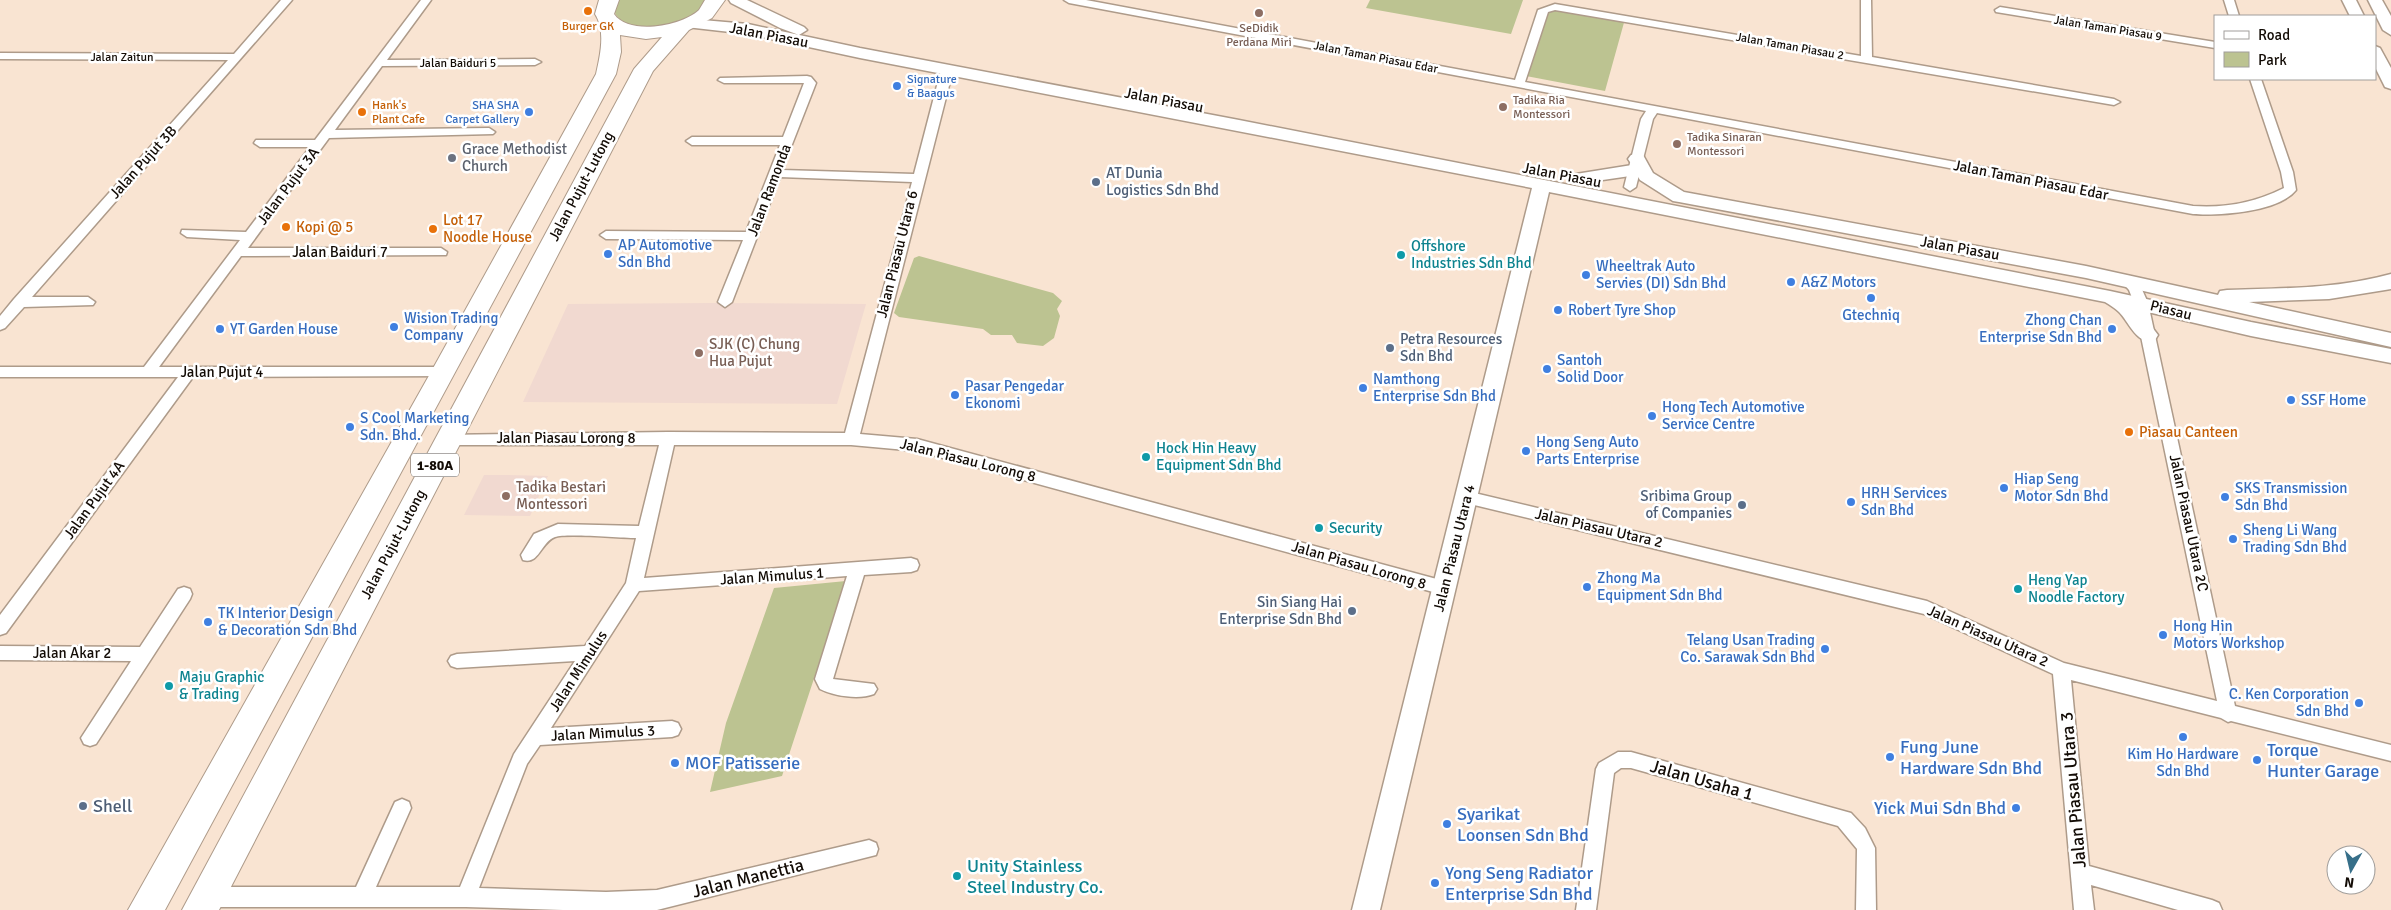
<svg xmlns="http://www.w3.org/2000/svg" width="2391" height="910" font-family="Signika,sans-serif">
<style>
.education{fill:#f1d9d0}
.green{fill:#bcc391}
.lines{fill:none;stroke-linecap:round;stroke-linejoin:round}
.street-casing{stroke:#ae9b8a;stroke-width:3}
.secondary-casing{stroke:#ae9b8a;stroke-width:3}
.highway-casing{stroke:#ae9b8a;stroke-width:2}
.street{fill:#fff;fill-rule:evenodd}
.secondary{fill:#fff;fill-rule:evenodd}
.highway{fill:#fff;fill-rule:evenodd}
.food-dot{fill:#e8710a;stroke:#fff;stroke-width:2}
.education-dot{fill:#8d6e63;stroke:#fff;stroke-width:2}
.shop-dot{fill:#3f7fe0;stroke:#fff;stroke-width:2}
.worship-dot{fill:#6b7280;stroke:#fff;stroke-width:2}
.service-dot{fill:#5c6f8a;stroke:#fff;stroke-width:2}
.culture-dot{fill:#0f9aa8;stroke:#fff;stroke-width:2}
.labels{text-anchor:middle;stroke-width:5;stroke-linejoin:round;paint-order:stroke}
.far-food-label{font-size:12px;fill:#c56008;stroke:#fff}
.far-education-label{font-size:12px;fill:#785e54;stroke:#fff;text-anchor:start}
.far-street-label{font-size:12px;fill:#130c06;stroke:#fff}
.far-shop-label{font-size:12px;fill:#366cbe;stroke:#fff;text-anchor:start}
.shield{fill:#fff;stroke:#5a5551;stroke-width:1}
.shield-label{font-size:14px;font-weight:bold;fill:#130c06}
.street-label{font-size:15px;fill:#130c06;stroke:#fff}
.worship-label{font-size:15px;fill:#5b616d;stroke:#fff;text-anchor:start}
.service-label{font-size:15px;fill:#4e5e75;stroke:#fff;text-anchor:start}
.food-label{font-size:15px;fill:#c56008;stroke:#fff;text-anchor:start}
.shop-label{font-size:15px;fill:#366cbe;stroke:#fff;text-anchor:start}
.culture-label{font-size:15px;fill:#0d838f;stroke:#fff;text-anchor:start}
.education-label{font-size:15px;fill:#785e54;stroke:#fff;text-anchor:start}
.near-shop-label{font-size:18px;fill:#366cbe;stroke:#fff;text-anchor:start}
.near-street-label{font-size:18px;fill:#130c06;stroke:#fff}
.near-service-label{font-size:18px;fill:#4e5e75;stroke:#fff;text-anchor:start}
.near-culture-label{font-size:18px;fill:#0d838f;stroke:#fff;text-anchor:start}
</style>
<rect width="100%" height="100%" fill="#f9e4d2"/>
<path class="education" d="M711 303 866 304 837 404 523 402 568 304Z
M484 475H506L548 476 530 516 464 515Z"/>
<path class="green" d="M619 0H706C705 3 703 8 701 10 685 28 624 37 614 11Z
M1370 0H1523L1511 34 1366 8Z
M1551 6 1625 19 1605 91 1526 76Z
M919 256 1053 293 1062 301 1057 309 1060 316 1054 338 1043 346 1017 343 1012 335H991L983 329 899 317 894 313 914 258Z
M846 581 782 776 710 792 726 723 774 588Z"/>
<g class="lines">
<g class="street-casing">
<path id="street" d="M281 0H292L32 297H88L95 302 93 305 24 307 5 328 0 330V316L14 299 228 60 0 59V53L234 54Z
M421 0H431L387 60 535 59 541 62 535 65 382 66 335 130 489 128 495 132 493 134 329 138 248 248H441L447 252 446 255 241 256 159 367H444L449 368 451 372 449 376 193 377 6 633 0 635V615L178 377H0V367H144L240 240 187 237 181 233 182 230 246 232 310 147H260L254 143 256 140H315Z
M1064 0H1086L1515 80 1538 10 1555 4 1861 56V0H1871L1872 57 2114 99 2120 102 2114 105 1555 10 1548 12 1525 82 2193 206C2226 208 2254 203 2284 188L2281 172 2250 79H2261L2293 172 2296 190C2279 212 2219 216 2193 214L1657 113 1653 119 1636 187 1630 191 1624 187 1641 119 1646 111 1069 3Z
M2224 0H2234L2239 16H2229Z
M2000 7 2215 42V48L1996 12 1995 10Z
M947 67 953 70 860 434 917 439 1444 581 1450 583 1452 588 1450 593 1444 595 917 451 851 445H674L644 578 911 558 917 560 919 565 917 570 911 572 864 575 833 679 874 684 877 689 874 694C859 700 834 696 820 689L815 679 847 576 639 591 551 728 672 721 678 723 681 729 678 735 672 737 540 745 527 764 479 888 606 892 657 890 869 840 876 843 878 849 876 855 657 910H563L466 907H207L200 904 197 897 200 890 207 887H356L395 802 402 799 409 802 411 808 376 887H460L514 754 575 661 457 668 451 666 448 661 451 656 457 654 585 646 626 583 636 538C620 538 566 533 555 537 541 542 539 565 523 560L521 555 534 534 558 524 639 526 659 445H448L443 443 441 439 443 435 668 432 845 433 912 182 780 177 732 302 725 307 718 302 743 240 606 239 600 235 606 231 746 232 780 145H692L686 141 692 137H783L804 83H724L718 80 720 78 807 76 811 77 816 83 782 170 914 174 941 70Z
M2128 277 2140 285 2148 303 2235 706 2391 745V761L2231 721 2228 722 2221 718 2071 680 2089 866 2212 900 2219 903 2222 910H2178L2091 885 2094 910H2074L2053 674 1924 614 1466 503 1461 501 1458 497 1461 493 1466 491 1927 601 2064 663 2217 701 2134 303 2129 290 2121 281Z
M184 587 190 589 192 594 190 599 96 744 90 746 84 744 81 738 131 661 0 660V646L140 647 178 589Z
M1618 752H1631L1851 813 1865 828 1875 848 1876 910H1856L1857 849 1838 826 1631 768H1621L1614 773 1596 910H1576L1596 769 1599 763Z"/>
</g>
<g class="secondary-casing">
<path id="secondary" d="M729 0H747L804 27 807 30 799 35 780 28 731 3Z
M2342 0H2356L2364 16H2350Z
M2368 0H2382L2391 16V35L2383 30Z
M691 19 748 24 860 48 1239 120 2110 291 2251 322 2391 349V363L2251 336 2139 310 2158 335 2155 340C2136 345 2130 323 2119 312 2115 308 2110 305 2105 302L1549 192 1380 910H1352L1532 188 860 58 748 34 686 27 683 24Z
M2375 46 2380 48 2391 68V89L2385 87 2375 67Z
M1637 154 1643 155 1653 173 1684 192 2086 266 2218 295 2220 291 2227 290C2283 288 2337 289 2391 274V289L2385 290 2329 299 2249 302 2391 333V347L2086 278 1679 202 1673 201 1640 180 1637 175 1582 183 1576 182 1573 178 1576 174 1582 173 1632 165 1628 159 1631 155Z"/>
</g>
<g class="highway-casing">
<path id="highway" d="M599 0H619L614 14C629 36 682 26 699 10 701 7 703 3 705 0H725L712 18 689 30 653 71 219 910H182L634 69 662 37 646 39 620 35 621 52 616 74 165 910H128L431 372 596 74C600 56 606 31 595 14Z"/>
</g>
<use href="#street" class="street"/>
<use href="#secondary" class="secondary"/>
<use href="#highway" class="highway"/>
</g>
<g class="food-dot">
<circle cx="588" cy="11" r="5"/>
<circle cx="362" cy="112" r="5"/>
<circle cx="286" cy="227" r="5"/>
<circle cx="433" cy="229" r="5"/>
<circle cx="2129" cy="432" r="5"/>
</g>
<g class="education-dot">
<circle cx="1259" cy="13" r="5"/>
<circle cx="1503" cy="107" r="5"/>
<circle cx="1677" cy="144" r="5"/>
<circle cx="699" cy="353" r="5"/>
<circle cx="506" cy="496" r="5"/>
</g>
<g class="shop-dot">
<circle cx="897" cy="86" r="5"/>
<circle cx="529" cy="112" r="5"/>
<circle cx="608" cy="254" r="5"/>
<circle cx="1586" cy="275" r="5"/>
<circle cx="1791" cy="282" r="5"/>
<circle cx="1871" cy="298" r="5"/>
<circle cx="1558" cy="310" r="5"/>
<circle cx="394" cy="327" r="5"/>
<circle cx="220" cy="329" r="5"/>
<circle cx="2112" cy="329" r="5"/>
<circle cx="1547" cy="369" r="5"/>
<circle cx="1363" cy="388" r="5"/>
<circle cx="955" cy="395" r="5"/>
<circle cx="2291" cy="400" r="5"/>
<circle cx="1652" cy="416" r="5"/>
<circle cx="350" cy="427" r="5"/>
<circle cx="1526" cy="451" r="5"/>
<circle cx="2004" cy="488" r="5"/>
<circle cx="2225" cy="497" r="5"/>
<circle cx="1851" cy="502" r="5"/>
<circle cx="2233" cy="539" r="5"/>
<circle cx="1587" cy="587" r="5"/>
<circle cx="208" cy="622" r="5"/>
<circle cx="2163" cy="635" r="5"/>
<circle cx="1825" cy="649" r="5"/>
<circle cx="2359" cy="703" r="5"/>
<circle cx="2183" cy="737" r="5"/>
<circle cx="1890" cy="757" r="5"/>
<circle cx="2257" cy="760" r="5"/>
<circle cx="675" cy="763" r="5"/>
<circle cx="2016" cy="808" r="5"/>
<circle cx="1447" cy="824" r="5"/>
<circle cx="1435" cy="883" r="5"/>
</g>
<circle class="worship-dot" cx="452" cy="158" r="5"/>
<g class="service-dot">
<circle cx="1096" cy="182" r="5"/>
<circle cx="1390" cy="348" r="5"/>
<circle cx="1742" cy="505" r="5"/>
<circle cx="1352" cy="611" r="5"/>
<circle cx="83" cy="806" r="5"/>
</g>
<g class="culture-dot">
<circle cx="1401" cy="255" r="5"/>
<circle cx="1146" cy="457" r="5"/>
<circle cx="1319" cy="528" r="5"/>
<circle cx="2018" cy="589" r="5"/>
<circle cx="169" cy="686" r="5"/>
<circle cx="957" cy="876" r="5"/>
</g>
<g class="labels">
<g class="far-food-label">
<text x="588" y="30">Burger GK</text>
<text x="372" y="109" text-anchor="start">Hank's<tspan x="372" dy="14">Plant Cafe</tspan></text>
</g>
<g class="far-education-label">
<text x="1259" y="32" text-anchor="middle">SeDidik<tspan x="1259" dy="14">Perdana Miri</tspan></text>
<text x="1513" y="104">Tadika Ria<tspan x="1513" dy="14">Montessori</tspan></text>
<text x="1687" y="141">Tadika Sinaran<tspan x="1687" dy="14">Montessori</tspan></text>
</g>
<g class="far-street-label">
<text transform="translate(2108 28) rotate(9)" y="4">Jalan Taman Piasau 9</text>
<text transform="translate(1790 46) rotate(10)" y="4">Jalan Taman Piasau 2</text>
<text x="122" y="61">Jalan Zaitun</text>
<text transform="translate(1376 57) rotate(11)" y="4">Jalan Taman Piasau Edar</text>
<text x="458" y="67">Jalan Baiduri 5</text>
</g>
<g class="far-shop-label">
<text x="907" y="83">Signature<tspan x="907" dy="14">&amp; Baagus</tspan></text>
<text x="519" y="109" text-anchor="end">SHA SHA<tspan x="519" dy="14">Carpet Gallery</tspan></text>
</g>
<rect class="shield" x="411" y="453.5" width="48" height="23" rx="4"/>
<g class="shield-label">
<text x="435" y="470">1-80A</text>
</g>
<g class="street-label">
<text transform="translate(769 35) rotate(11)" y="5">Jalan Piasau</text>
<text transform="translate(1164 100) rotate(11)" y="5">Jalan Piasau</text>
<text transform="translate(143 162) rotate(-48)" y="5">Jalan Pujut 3B</text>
<text transform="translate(1562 175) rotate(11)" y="5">Jalan Piasau</text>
<text transform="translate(2031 180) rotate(11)" y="5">Jalan Taman Piasau Edar</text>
<text transform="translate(288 186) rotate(-53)" y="5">Jalan Pujut 3A</text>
<text transform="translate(581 186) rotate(-62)" y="5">Jalan Pujut-Lutong</text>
<text transform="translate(769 190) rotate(-69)" y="5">Jalan Ramonda</text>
<text transform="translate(1960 248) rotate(10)" y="5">Jalan Piasau</text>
<text x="340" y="257">Jalan Baiduri 7</text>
<text transform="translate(897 254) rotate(-76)" y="5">Jalan Piasau Utara 6</text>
<text transform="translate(2171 310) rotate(14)" y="5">Piasau</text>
<text x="222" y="377">Jalan Pujut 4</text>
<text x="566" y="443">Jalan Piasau Lorong 8</text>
<text transform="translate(968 460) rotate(14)" y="5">Jalan Piasau Lorong 8</text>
<text transform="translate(94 500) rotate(-54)" y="5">Jalan Pujut 4A</text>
<text transform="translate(2189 523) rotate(78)" y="5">Jalan Piasau Utara 2C</text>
<text transform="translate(1599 528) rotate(13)" y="5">Jalan Piasau Utara 2</text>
<text transform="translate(393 544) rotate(-62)" y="5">Jalan Pujut-Lutong</text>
<text transform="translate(1454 548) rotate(-76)" y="5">Jalan Piasau Utara 4</text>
<text transform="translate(1359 565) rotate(16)" y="5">Jalan Piasau Lorong 8</text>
<text transform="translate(772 576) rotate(-4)" y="5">Jalan Mimulus 1</text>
<text transform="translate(1988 636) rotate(24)" y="5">Jalan Piasau Utara 2</text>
<text x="72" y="658">Jalan Akar 2</text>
<text transform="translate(578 671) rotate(-57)" y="5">Jalan Mimulus</text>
<text transform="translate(603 733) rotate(-3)" y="5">Jalan Mimulus 3</text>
</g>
<g class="worship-label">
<text x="462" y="154">Grace Methodist<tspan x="462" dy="17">Church</tspan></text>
</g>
<g class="service-label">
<text x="1106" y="178">AT Dunia<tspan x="1106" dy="17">Logistics Sdn Bhd</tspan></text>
<text x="1400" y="344">Petra Resources<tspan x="1400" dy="17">Sdn Bhd</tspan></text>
<text x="1732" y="501" text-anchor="end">Sribima Group<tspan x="1732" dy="17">of Companies</tspan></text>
<text x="1342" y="607" text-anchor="end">Sin Siang Hai<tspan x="1342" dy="17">Enterprise Sdn Bhd</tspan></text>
</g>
<g class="food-label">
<text x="443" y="225">Lot 17<tspan x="443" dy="17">Noodle House</tspan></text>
<text x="296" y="232">Kopi @ 5</text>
<text x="2139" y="437">Piasau Canteen</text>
</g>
<g class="shop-label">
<text x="618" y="250">AP Automotive<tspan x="618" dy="17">Sdn Bhd</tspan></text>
<text x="1596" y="271">Wheeltrak Auto<tspan x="1596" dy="17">Servies (DI) Sdn Bhd</tspan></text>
<text x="1801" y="287">A&amp;Z Motors</text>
<text x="1568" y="315">Robert Tyre Shop</text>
<text x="1871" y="320" text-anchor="middle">Gtechniq</text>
<text x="404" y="323">Wision Trading<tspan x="404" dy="17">Company</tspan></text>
<text x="2102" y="325" text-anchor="end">Zhong Chan<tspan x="2102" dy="17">Enterprise Sdn Bhd</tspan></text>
<text x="230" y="334">YT Garden House</text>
<text x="1557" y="365">Santoh<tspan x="1557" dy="17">Solid Door</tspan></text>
<text x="1373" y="384">Namthong<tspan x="1373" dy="17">Enterprise Sdn Bhd</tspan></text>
<text x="965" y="391">Pasar Pengedar<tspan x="965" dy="17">Ekonomi</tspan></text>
<text x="2301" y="405">SSF Home</text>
<text x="1662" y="412">Hong Tech Automotive<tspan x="1662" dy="17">Service Centre</tspan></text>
<text x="360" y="423">S Cool Marketing<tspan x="360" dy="17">Sdn. Bhd.</tspan></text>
<text x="1536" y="447">Hong Seng Auto<tspan x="1536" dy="17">Parts Enterprise</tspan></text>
<text x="2014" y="484">Hiap Seng<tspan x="2014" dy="17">Motor Sdn Bhd</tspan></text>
<text x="2235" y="493">SKS Transmission<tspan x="2235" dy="17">Sdn Bhd</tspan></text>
<text x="1861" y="498">HRH Services<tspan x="1861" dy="17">Sdn Bhd</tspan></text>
<text x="2243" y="535">Sheng Li Wang<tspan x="2243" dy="17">Trading Sdn Bhd</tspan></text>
<text x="1597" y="583">Zhong Ma<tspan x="1597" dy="17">Equipment Sdn Bhd</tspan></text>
<text x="218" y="618">TK Interior Design<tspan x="218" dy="17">&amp; Decoration Sdn Bhd</tspan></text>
<text x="2173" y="631">Hong Hin<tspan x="2173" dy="17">Motors Workshop</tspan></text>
<text x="1815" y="645" text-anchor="end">Telang Usan Trading<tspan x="1815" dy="17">Co. Sarawak Sdn Bhd</tspan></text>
<text x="2349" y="699" text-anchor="end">C. Ken Corporation<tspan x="2349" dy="17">Sdn Bhd</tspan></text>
<text x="2183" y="759" text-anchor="middle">Kim Ho Hardware<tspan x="2183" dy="17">Sdn Bhd</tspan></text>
</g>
<g class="culture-label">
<text x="1411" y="251">Offshore<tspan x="1411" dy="17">Industries Sdn Bhd</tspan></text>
<text x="1156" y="453">Hock Hin Heavy<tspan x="1156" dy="17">Equipment Sdn Bhd</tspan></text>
<text x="1329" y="533">Security</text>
<text x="2028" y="585">Heng Yap<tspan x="2028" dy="17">Noodle Factory</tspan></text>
<text x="179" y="682">Maju Graphic<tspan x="179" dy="17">&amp; Trading</tspan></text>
</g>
<g class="education-label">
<text x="709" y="349">SJK (C) Chung<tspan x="709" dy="17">Hua Pujut</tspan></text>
<text x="516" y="492">Tadika Bestari<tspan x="516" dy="17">Montessori</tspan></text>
</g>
<g class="near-shop-label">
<text x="1900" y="753">Fung June<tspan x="1900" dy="21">Hardware Sdn Bhd</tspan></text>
<text x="2267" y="756">Torque<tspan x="2267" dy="21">Hunter Garage</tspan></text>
<text x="685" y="769">MOF Patisserie</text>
<text x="2006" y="814" text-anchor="end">Yick Mui Sdn Bhd</text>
<text x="1457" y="820">Syarikat<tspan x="1457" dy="21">Loonsen Sdn Bhd</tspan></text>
<text x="1445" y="879">Yong Seng Radiator<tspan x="1445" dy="21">Enterprise Sdn Bhd</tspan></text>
</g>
<g class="near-street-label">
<text transform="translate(1702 780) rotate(16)" y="6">Jalan Usaha 1</text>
<text transform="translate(2073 790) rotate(-95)" y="6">Jalan Piasau Utara 3</text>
<text transform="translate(748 878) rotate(-14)" y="6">Jalan Manettia</text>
</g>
<g class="near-service-label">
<text x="93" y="812">Shell</text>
</g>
<g class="near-culture-label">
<text x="967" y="872">Unity Stainless<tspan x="967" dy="21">Steel Industry Co.</tspan></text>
</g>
</g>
<rect x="2214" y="15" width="162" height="65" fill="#ffffff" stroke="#a19e9b"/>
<rect x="2224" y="31" width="25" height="8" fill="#ffffff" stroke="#a19e9b"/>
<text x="2258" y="40" font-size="15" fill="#130c06">Road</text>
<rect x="2224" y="52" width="25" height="15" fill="#bcc391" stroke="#a19e9b"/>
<text x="2258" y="65" font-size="15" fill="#130c06">Park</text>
<g transform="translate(2351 870) rotate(188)"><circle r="24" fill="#ffffff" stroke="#a19e9b"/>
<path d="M0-4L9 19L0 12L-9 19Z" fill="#376f89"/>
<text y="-8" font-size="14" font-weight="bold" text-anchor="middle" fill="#130c06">N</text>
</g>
</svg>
